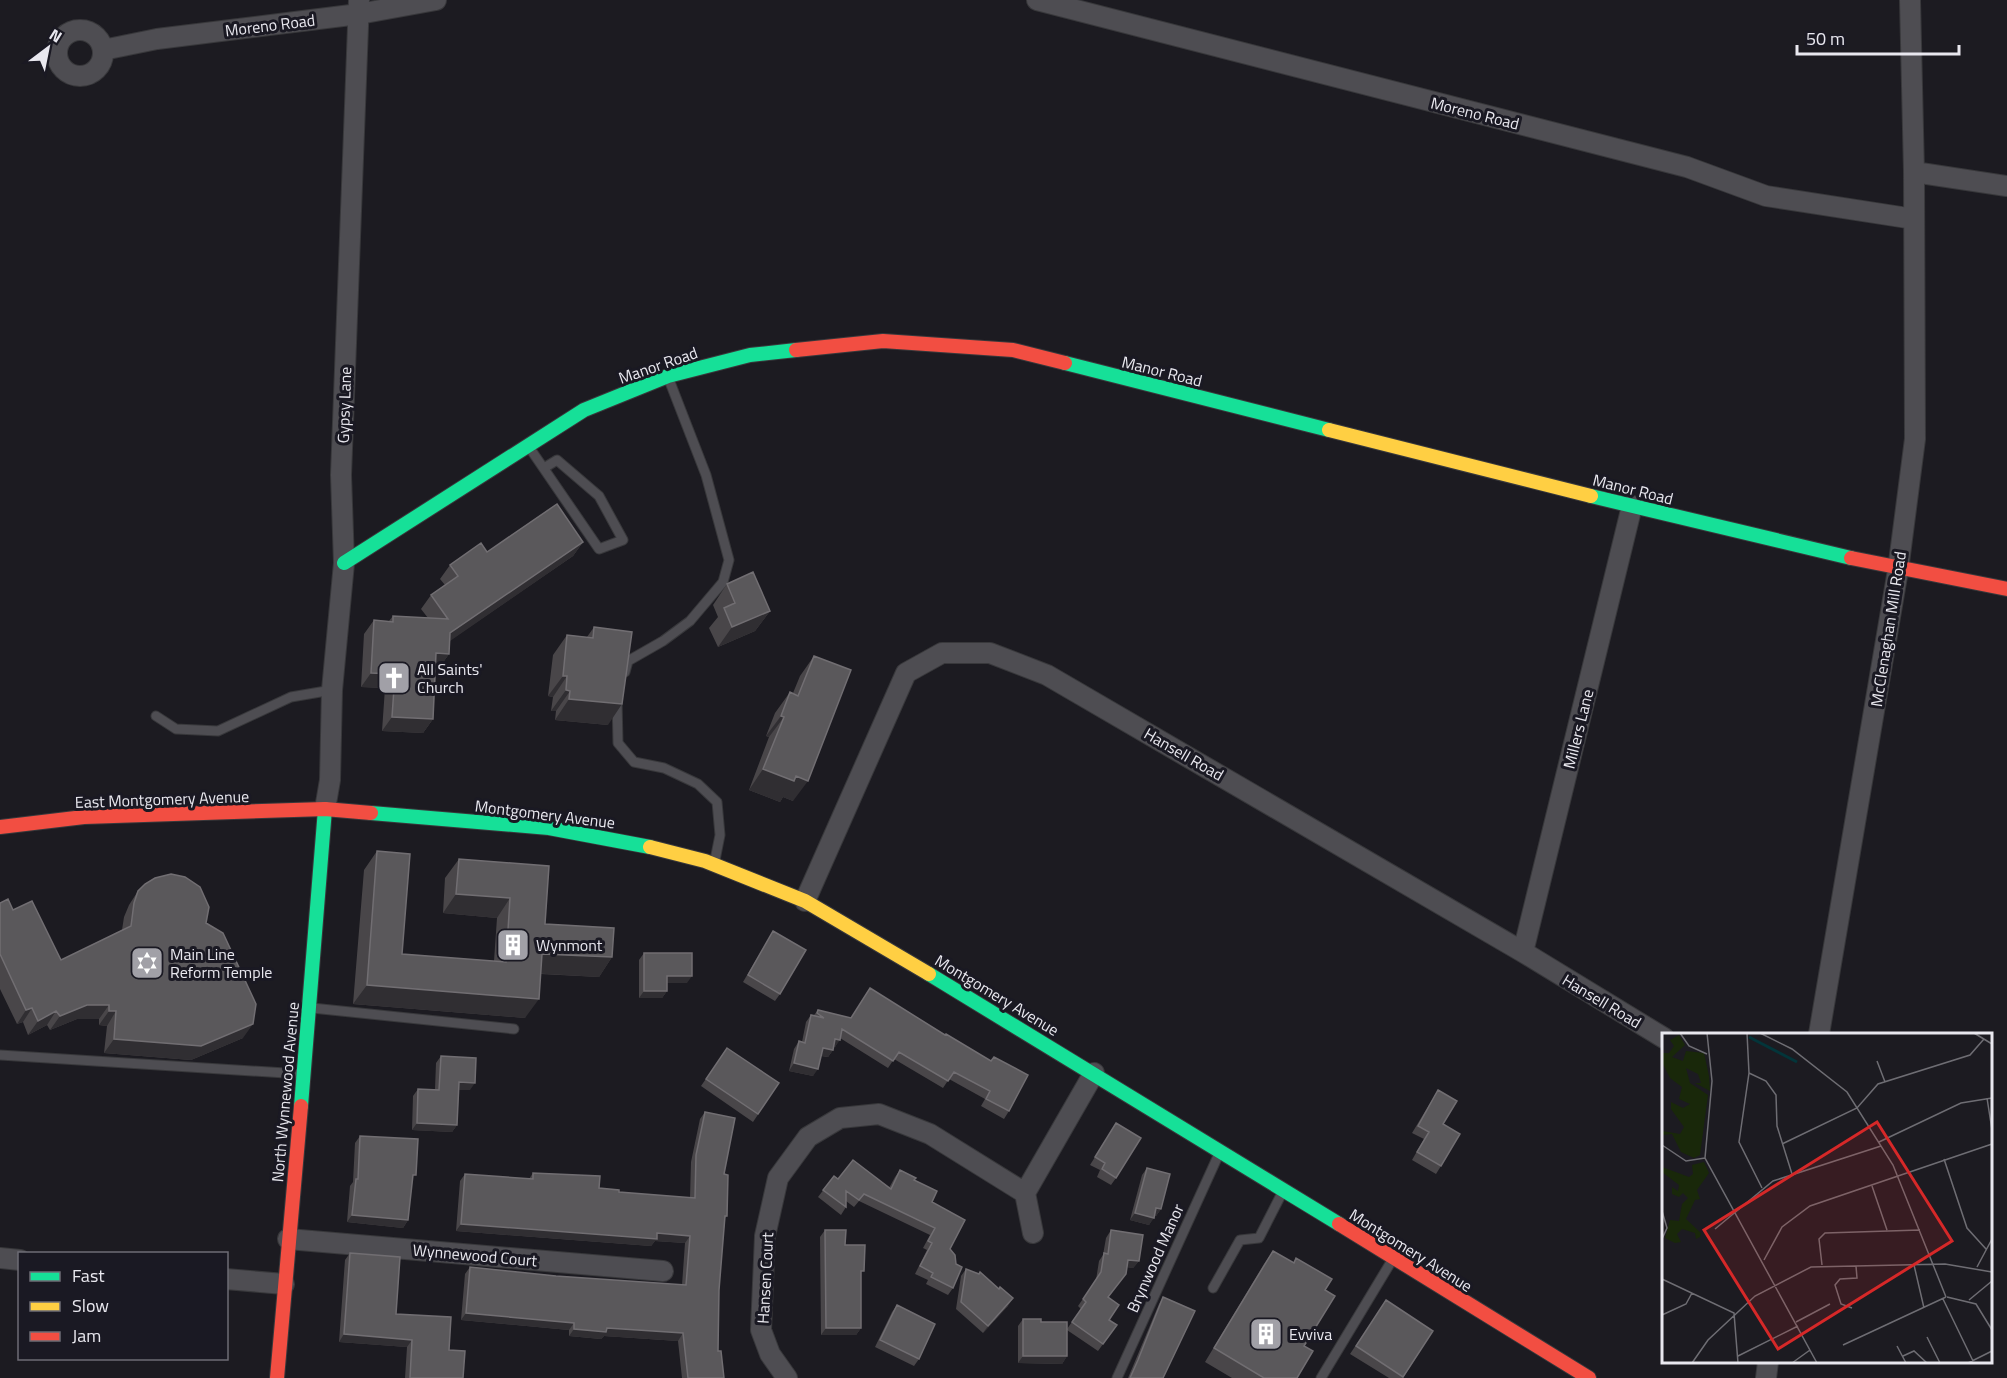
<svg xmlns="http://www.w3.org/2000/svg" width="2007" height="1378" font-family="'Titillium Web',sans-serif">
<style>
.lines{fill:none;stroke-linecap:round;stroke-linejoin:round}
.lane-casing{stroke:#38383b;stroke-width:11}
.street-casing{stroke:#38383b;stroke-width:22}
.fast-casing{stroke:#38383b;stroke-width:16}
.slow-casing{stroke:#38383b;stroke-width:16}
.jam-casing{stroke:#38383b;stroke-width:16}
.lane{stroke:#4e4d52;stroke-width:9}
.street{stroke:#4e4d52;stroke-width:20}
.fast{stroke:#16e098;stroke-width:14}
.slow{stroke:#ffcf43;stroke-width:14}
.jam{stroke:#f24e42;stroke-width:14}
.wall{fill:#494649}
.shaded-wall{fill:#302e32}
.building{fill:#5a585b;stroke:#716e72;stroke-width:1.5}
.labels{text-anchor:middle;stroke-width:6;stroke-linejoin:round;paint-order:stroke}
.street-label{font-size:16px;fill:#e9e8ef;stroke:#1a1923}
.poi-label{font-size:16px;fill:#e9e8ef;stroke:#1a1923;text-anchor:start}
.inset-river{fill:none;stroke:#03353a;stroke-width:3}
.inset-road{fill:none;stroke:#6e6d73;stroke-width:1.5}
.view{fill:#d62828;fill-opacity:0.15;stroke:#d62828;stroke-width:3}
.inset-edge{fill:none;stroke:#e9e8ef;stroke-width:3}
</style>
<rect width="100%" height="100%" fill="#1c1b21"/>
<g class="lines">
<g class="lane-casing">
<path id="lane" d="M529 447 599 549 623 540 599 496 557 460 544 468
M625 672 628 661 663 641 690 621 723 582 729 560 706 475 668 377
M617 700 618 743 634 762 664 768 698 784 717 802 720 835 715 860
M156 716 176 729 218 731 291 697 332 690
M312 1008 514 1029
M0 1055 301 1074
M1213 1288 1240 1240 1259 1238 1282 1193
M1117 1378 1218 1156
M1321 1378 1391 1262"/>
</g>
<g class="street-casing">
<path id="street" d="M1037 0 1687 167 1766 196 1914 219
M57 53a23 23 0 1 1 46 0a23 23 0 1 1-46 0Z
M103 50 157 39 359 14 436 0
M1914 172 2007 186
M325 809 330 780 332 690 344 563 341 475 359 0
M805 901 906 673 942 653H990L1047 675 1523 952 1664 1038
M1523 952 1632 506
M1819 1034 1898 570 1915 439 1914 172 1910 0
M1025 1193 1033 1233
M288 1239 663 1271
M0 1258 20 1260
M226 1279 284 1284
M787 1378 770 1354 761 1330 765 1236 778 1178 808 1137 840 1118 879 1114 930 1134 1025 1193 1094 1073
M1766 1378 1768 1362"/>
</g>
<g class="fast-casing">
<path id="fast" d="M1065 363 1329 430
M1591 496 1851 558
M344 563 584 410 668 376 750 355 796 350
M371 813 549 828 650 847
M929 974 1339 1224
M301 1106 325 809"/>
</g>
<g class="slow-casing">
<path id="slow" d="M1329 430 1591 496
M650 847 705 861 805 901 929 974"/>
</g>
<g class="jam-casing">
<path id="jam" d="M796 350 883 341 1013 350 1065 363
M1851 558 2007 589
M0 827 84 817 325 809 371 813
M1339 1224 1589 1378
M277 1378 301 1106"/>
</g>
<use href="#lane" class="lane"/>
<use href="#street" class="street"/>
<use href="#fast" class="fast"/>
<use href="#slow" class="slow"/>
<use href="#jam" class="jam"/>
</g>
<path class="wall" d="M583 542 573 556 449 641V654L439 668H436L433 719 423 733 382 731 385 688 361 687 364 634 374 620 389 621 393 616 428 618 421 609 431 595 445 585 440 579 450 565 487 552Z
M727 584 770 611 755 631 718 647 709 628 718 617 713 605Z
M594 627 608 725 555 720 556 711H551L553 697 548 696 553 655 567 635 587 637Z
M814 656 793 801 783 797 780 802 749 790 769 737 766 736 775 713 790 692 793 693 800 676Z
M377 851 402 954 494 961 497 918 443 913 445 878 459 859 545 924 612 957 599 977 541 974 525 1018 353 1004 364 870Z
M138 891 206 923 243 1038 191 1060 104 1053 107 1026 99 1025V1019H77L50 1030 47 1025 28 1035 23 1022 17 1024 0 989V903L13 910 61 960 122 930 124 917 129 905Z
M773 931 780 994 775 1001 743 982Z
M644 953 687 983H667V991L662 998H639V960Z
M870 988 945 1035 991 1061 994 1057 1009 1111 1004 1119 981 1106 985 1099 949 1079 943 1088 894 1059 888 1068 840 1038 835 1047H833V1050L828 1057 821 1056 813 1076 789 1071 794 1049 799 1041 802 1042 806 1022 811 1015H814L818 1010 851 1018Z
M727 1048 779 1083 753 1122 701 1086Z
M441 1056 470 1090H459L457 1125 452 1132 412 1130 413 1096 418 1089H435L436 1063Z
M1438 1090 1443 1124 1441 1166 1436 1174 1412 1160 1424 1139 1412 1133Z
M705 1112 724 1174 727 1216 725 1218 719 1290 718 1351 724 1378H682L678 1341 604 1336 601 1339 569 1336V1330L461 1320 465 1274 470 1267 556 1276 682 1285 685 1243 655 1241 651 1246 456 1231 460 1181 465 1174 529 1179 533 1173 619 1192 690 1198 691 1162 700 1119Z
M1116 1123V1178L1111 1185 1097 1177 1100 1170 1090 1165Z
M360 1136 412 1181 408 1220 403 1228 347 1222 350 1186 353 1182 355 1143Z
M1147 1168 1161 1209 1156 1216H1154L1149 1225 1130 1220 1142 1175Z
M900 1170 914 1180 932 1202 950 1249 953 1288 948 1295 926 1284 928 1280 915 1274 927 1250 923 1248 930 1235 859 1201 854 1207 846 1201V1207L841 1215 818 1197 834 1176 838 1179 889 1188 895 1177Z
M825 1230 845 1245 861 1275V1328L856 1335H821L820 1237Z
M1111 1230 1139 1261 1133 1268 1127 1267 1108 1297 1109 1320 1117 1325 1098 1351 1067 1330V1356L1062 1364 1018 1363V1326L1023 1319 1041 1322 1067 1329 1081 1309 1078 1306 1096 1280 1099 1261 1103 1255 1106 1238Z
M1273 1251 1293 1263 1296 1258 1325 1290 1304 1346 1297 1378H1232L1205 1362 1264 1264Z
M350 1253 396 1314 449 1350 463 1378H405L407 1347 339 1342 345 1260Z
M966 1269 1008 1306 983 1333 956 1309 961 1276Z
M1163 1297V1378H1128L1159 1304Z
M1386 1300 1433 1331 1403 1378H1389L1350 1354Z
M897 1305 919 1359 914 1366 875 1347 892 1312Z"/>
<path class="shaded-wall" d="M583 542 573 556 440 648 450 633Z
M770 611 755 631 718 647 732 627Z
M436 653 449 654 439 668 427 667Z
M371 673 395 674 385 688 361 687Z
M563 676H567L553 697 548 696Z
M566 690 570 691 556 711H551Z
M569 699 622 704 608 725 555 720Z
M781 716 784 717 769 737 766 736Z
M392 717 433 719 423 733 382 731Z
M763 769 796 776 808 781 793 801 783 797 780 802 749 790Z
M456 894 510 898 497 918 443 913Z
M542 954 612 957 599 977 529 973Z
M667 976H692L687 983H662Z
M367 985 539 999 525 1018 353 1004Z
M644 991H667L662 998H639Z
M87 1005H109L99 1019H77L50 1030 60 1016Z
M32 1008 23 1022 17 1024 26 1010Z
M56 1011 47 1025 28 1035 38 1021Z
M109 1011H116L107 1026 99 1025Z
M253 1024 243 1038 191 1060 104 1053 114 1039Z
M835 1039 840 1040 835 1047 830 1046Z
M823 1048 833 1050 828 1057 818 1055Z
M794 1063 818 1069 813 1076 789 1071Z
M459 1082 475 1083 470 1090H454Z
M417 1123 457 1125 452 1132 412 1130Z
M1156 1208 1161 1209 1156 1216 1151 1215Z
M1135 1213 1154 1218 1149 1225 1130 1220Z
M352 1215 408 1220 403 1228 347 1222Z
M461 1224 657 1233 690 1236 685 1243 655 1241 651 1246 456 1231Z
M1128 1260 1139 1261 1133 1268 1123 1267Z
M1013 1298 1008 1306 983 1333 988 1326Z
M466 1313 574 1323 569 1330 461 1320Z
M607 1328 683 1333 678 1341 604 1336 601 1339 569 1336 574 1329Z
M826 1328H861L856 1335H821Z
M344 1334 412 1340 407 1347 339 1342Z
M1023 1356H1067L1062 1364 1018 1363Z"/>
<path class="building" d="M557 504 583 542 450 633 449 654 436 653 433 719 392 717 395 674 371 673 374 620 393 622V616L448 619 431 595 458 576 450 565 481 543 487 552Z
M753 572 770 611 732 627 724 608 735 603 727 584Z
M594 627 632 632 622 704 569 699 570 691 566 690 567 676H563L567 635 593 638Z
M814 656 851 670 808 781 796 776 794 781 763 769 784 717 781 716 790 692 798 696Z
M377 851 410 854 402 954 506 962 510 898 456 894 459 859 549 866 545 924 614 928 612 957 542 954 539 999 367 985Z
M171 874 185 877 200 887 209 907 206 923 223 933 256 1004 253 1024 201 1046 114 1039 116 1011H109V1005H87L60 1016 56 1011 38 1021 32 1008 26 1010 0 954V903L8 899 13 910 32 901 61 960 131 926 134 903 138 891 145 884 155 878Z
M773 931 806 950 780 994 748 975Z
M644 953H692V976H667V991H644Z
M870 988 945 1035 946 1034 991 1061 994 1057 1028 1075 1009 1111 986 1099 990 1091 954 1072 948 1081 899 1052 893 1061 842 1029 840 1040 835 1039 833 1050 823 1048 818 1069 794 1063 799 1041 805 1043 811 1015 824 1018 817 1013 818 1010 851 1018Z
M727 1048 779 1083 758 1114 706 1079Z
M441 1056 476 1058 475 1083 459 1082 457 1125 417 1123 418 1089 439 1090Z
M1438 1090 1457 1101 1443 1124 1460 1134 1441 1166 1417 1152 1429 1132 1418 1126Z
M705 1112 735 1118 724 1174 728 1175 727 1216H725L719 1290 718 1351H721L724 1378H688L683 1333 607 1328 606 1332 574 1329V1323L466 1313 470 1267 556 1276 686 1285 690 1236 657 1233V1239L461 1224 465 1174 533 1179V1173L600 1176 599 1188 619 1190V1192L695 1198 696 1155Z
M1116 1123 1141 1138 1116 1178 1102 1169 1105 1163 1095 1157Z
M360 1136 418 1139 416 1175H413L408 1220 352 1215 356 1179H358Z
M853 1160 891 1189 900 1170 916 1178 914 1180 937 1191 932 1202 965 1220 950 1249 955 1255 956 1264 962 1267 953 1288 931 1277 933 1273 920 1266 932 1243 928 1241 935 1228 864 1194 859 1200 846 1191V1207L823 1190 834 1176 838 1179Z
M1147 1168 1170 1174 1161 1209 1156 1208 1154 1218 1135 1213Z
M825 1230H846L845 1245H865L864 1271H861V1328H826Z
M1111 1230 1143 1235 1139 1261 1128 1260 1126 1274 1108 1297 1119 1305 1109 1320 1117 1325 1103 1344 1072 1322 1086 1302 1083 1299 1101 1272 1104 1253 1108 1254Z
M1273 1251 1294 1263 1296 1258 1332 1279 1325 1290 1335 1296 1304 1346 1313 1351 1297 1378H1264L1214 1348Z
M350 1253 400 1257 396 1314 451 1317 449 1350 465 1351 463 1378H410L412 1340 344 1334Z
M966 1269 979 1274 980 1272 999 1289 1000 1287 1013 1298 988 1326 961 1302Z
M1163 1297 1195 1311 1163 1378H1130L1138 1360Z
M1386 1300 1433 1331 1403 1377 1356 1346Z
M897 1305 935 1324 919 1359 880 1340Z
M1023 1319H1041V1322H1067V1356H1023Z"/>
<defs>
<g id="church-square" transform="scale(1.725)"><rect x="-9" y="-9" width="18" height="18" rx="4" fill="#a1a0a7" stroke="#1a1923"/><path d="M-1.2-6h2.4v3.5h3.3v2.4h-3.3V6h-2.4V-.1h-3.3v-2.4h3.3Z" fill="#fff"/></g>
<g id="building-square" transform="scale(1.725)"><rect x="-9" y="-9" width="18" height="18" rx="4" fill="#a1a0a7" stroke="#1a1923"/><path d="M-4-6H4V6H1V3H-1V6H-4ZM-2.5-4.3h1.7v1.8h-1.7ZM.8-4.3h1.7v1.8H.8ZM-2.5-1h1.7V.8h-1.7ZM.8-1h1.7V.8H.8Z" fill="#fff"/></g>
<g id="synagogue-square" transform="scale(1.725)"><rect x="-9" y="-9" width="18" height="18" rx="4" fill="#a1a0a7" stroke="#1a1923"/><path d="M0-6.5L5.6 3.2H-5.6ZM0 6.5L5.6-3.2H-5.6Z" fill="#fff"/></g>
</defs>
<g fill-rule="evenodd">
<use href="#church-square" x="394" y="678"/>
<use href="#building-square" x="513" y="945"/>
<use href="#synagogue-square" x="147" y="963"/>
<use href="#building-square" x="1266" y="1334"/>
</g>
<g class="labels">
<g class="street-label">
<text transform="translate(270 25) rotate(-7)" y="6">Moreno Road</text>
<text transform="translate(1475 113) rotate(14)" y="6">Moreno Road</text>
<text transform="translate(658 365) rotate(-19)" y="6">Manor Road</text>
<text transform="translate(1162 371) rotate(14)" y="6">Manor Road</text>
<text transform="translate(344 405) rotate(-88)" y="6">Gypsy Lane</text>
<text transform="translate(1633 489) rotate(14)" y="6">Manor Road</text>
<text transform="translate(1888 629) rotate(-81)" y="6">McClenaghan Mill Road</text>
<text transform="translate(1578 729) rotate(-76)" y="6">Millers Lane</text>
<text transform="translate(1184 754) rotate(30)" y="6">Hansell Road</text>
<text transform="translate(162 799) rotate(-2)" y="6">East Montgomery Avenue</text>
<text transform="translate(545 814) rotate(7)" y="6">Montgomery Avenue</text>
<text transform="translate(997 995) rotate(31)" y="6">Montgomery Avenue</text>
<text transform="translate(1602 1001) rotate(31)" y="6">Hansell Road</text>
<text transform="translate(285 1092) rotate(-85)" y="6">North Wynnewood Avenue</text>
<text transform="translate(1411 1250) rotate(32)" y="6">Montgomery Avenue</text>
<text transform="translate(475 1255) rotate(5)" y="6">Wynnewood Court</text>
<text transform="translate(1155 1258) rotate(-66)" y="6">Brynwood Manor</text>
<text transform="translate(765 1278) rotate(-87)" y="6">Hansen Court</text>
</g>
<g class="poi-label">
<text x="417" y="675">All Saints'<tspan x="417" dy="18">Church</tspan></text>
<text x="536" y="951">Wynmont</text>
<text x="170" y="960">Main Line<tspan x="170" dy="18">Reform Temple</tspan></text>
<text x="1289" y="1340">Evviva</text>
</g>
</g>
<g transform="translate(1662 1033)">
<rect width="330" height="330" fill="#1c1b21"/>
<path d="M17 2 23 12 10 24 21 28 24 18 42 20 47 43 48 58 33 50H39L36 41 24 35 28 50 46 62 38 122 32 125 19 119 10 101 0 102V98L18 101 22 94 9 76V69L21 75 28 71 17 66 20 54 8 45 0 29V20H7L12 13 8 7ZM42 129 47 140 35 157 38 166 33 167 24 186 39 200 38 204 34 206 33 200 20 196 15 201 19 209 13 210 3 205 8 187 17 188 20 171 26 165 21 160 17 164 10 161V154L16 158 17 152 0 139V134L27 144 31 141 30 132Z" fill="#19280a"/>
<path class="inset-river" d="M87 4 135 29"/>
<path class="inset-road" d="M18 0 27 13 45 21M45 0 50 48 43 125 155 330M85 0 87 40 77 109 100 155M98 0 130 16 185 59 231 132 284 264M312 0 330 11M215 28 223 49M87 40 104 48 114 62 115 93 130 141M325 65 330 97M217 109 299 70 330 65M120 111 195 75 216 51 308 22 322 6M0 112 24 128 43 125M282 126 305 195 324 216M210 153 225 197M0 178 5 195 0 206M53 196 111 148 219 113M102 227 120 194 148 173 330 111M160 232 157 206 163 200 258 197M252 232 262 275M315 234 330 206M0 246 72 280 76 330M285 264 314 271 330 297M281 266 312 330M307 267 330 248M190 275 179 271 173 252 178 246 195 245 194 233M0 282 24 271 30 260M134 289 168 271M265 304 278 330M181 312 284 264M235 313 244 330M76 323 136 293M241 323 252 318 265 330M30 330 46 307 93 263 149 234 283 231 330 239M130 330 148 317M306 330 330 318"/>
<path class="view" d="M215 89 290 208 116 316 42 197Z"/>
<rect width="330" height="330" class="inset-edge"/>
</g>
<rect x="18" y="1252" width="210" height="108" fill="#1a1923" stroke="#6d6c75" stroke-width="1.5"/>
<rect x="30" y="1272" width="30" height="9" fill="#16e098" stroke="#6d6c75" stroke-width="1.5"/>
<text x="72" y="1282" font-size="18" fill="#e9e8ef">Fast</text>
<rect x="30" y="1302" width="30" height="9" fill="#ffcf43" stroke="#6d6c75" stroke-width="1.5"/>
<text x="72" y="1312" font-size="18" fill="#e9e8ef">Slow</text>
<rect x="30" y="1332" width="30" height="9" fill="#f24e42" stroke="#6d6c75" stroke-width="1.5"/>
<text x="72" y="1342" font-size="18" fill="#e9e8ef">Jam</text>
<g transform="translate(48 48) rotate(32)" stroke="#1a1923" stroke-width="4.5" paint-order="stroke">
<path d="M0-4.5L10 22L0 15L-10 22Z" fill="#e9e8ef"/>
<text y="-9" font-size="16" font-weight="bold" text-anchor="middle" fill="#e9e8ef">N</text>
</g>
<path d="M1797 45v9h162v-9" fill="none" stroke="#e9e8ef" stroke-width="3"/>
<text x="1806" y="45" font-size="18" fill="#e9e8ef" stroke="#1a1923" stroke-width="4.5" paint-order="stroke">50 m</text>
</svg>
